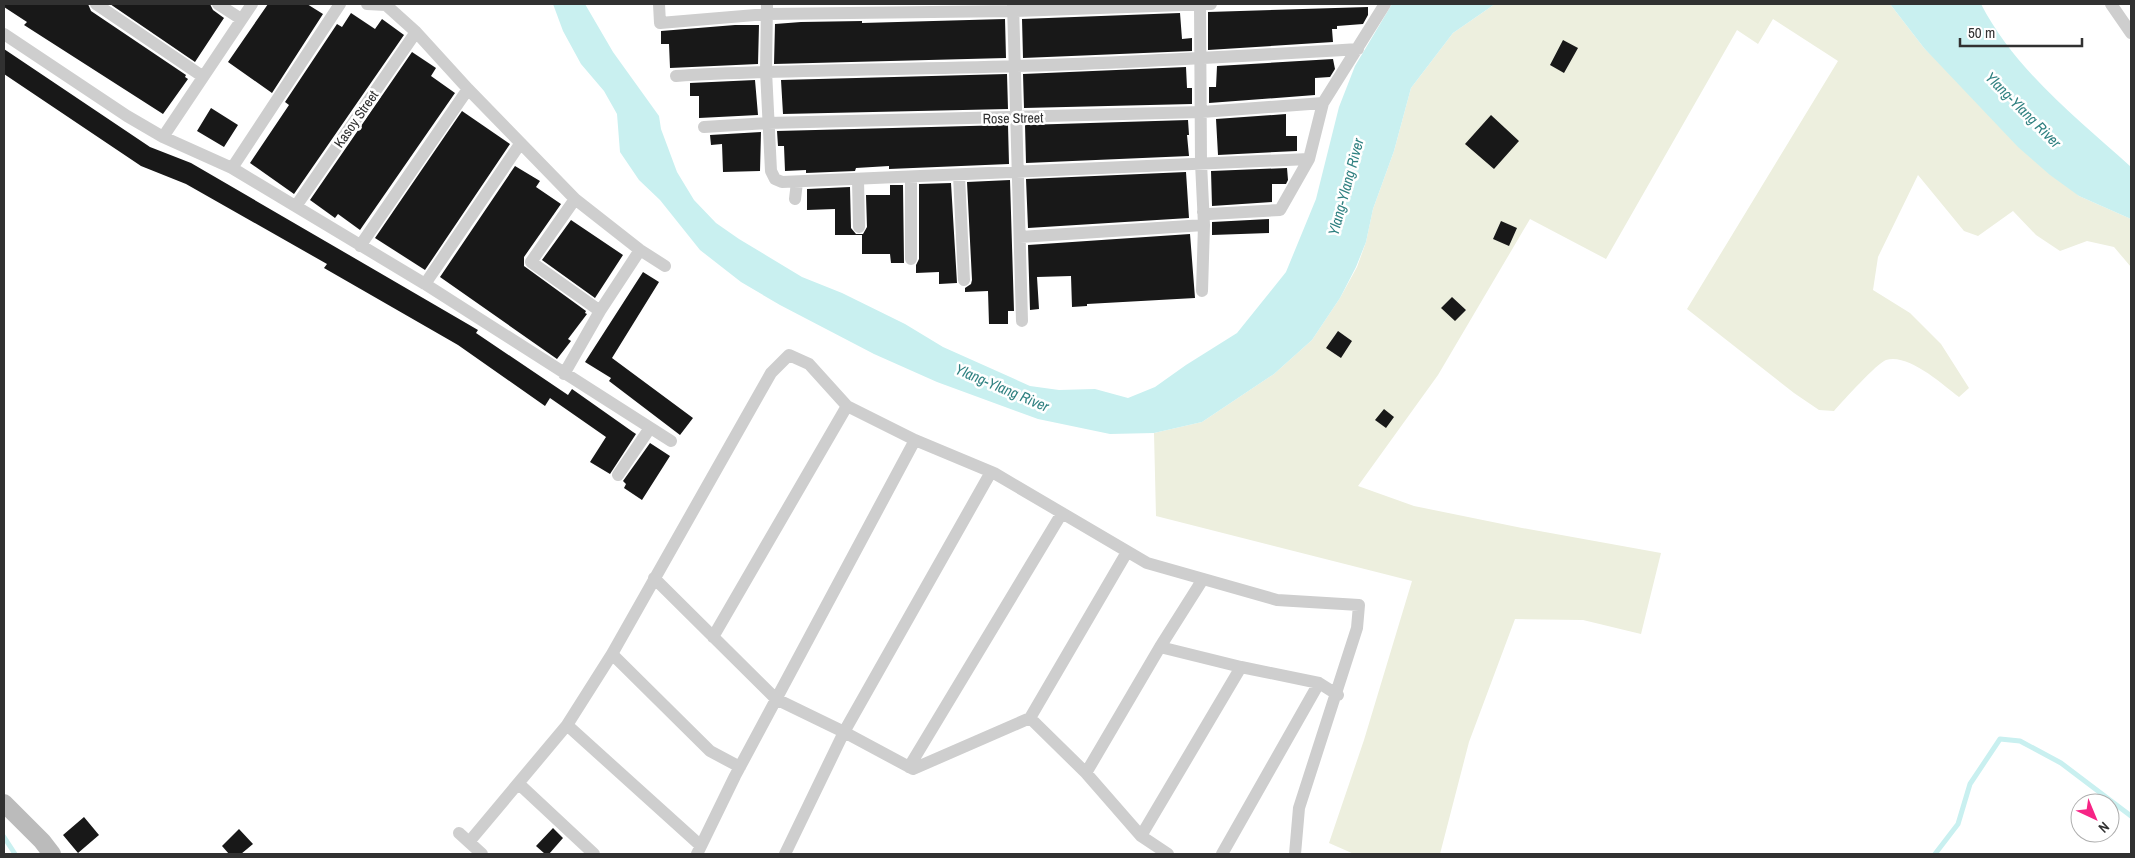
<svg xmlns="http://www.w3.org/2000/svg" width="2135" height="858" font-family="'Archivo Narrow',sans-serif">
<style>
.green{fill:#edefde}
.water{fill:#c9f0f0}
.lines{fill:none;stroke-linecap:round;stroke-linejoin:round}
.stream{stroke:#c9f0f0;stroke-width:5}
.building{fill:#181818}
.minor{stroke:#cecece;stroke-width:12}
.secondary{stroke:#bbb;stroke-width:18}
.labels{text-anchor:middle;stroke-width:5;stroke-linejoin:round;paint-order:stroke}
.street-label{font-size:14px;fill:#313131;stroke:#fff}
.water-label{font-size:15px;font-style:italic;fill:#2f8080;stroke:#fff}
</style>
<rect width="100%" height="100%" fill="#fff"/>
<path class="green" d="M1495 4H1890L1924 48 2079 196 2131 219V267L2114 247 2087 241 2060 251 2036 235 2013 211 1978 236 1964 231 1918 175 1878 257 1873 290 1910 313 1941 344 1969 388 1959 397C1942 384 1908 353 1886 360 1877 363 1843 401 1834 411L1819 410 1794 393 1687 309 1838 61 1773 19 1758 44 1737 30 1606 259 1530 219 1438 375 1358 486 1414 506 1522 528 1661 553 1641 634 1583 620 1515 619 1469 742 1440 854H1354L1329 843 1364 740 1412 581 1156 516 1154 433 1202 422 1274 374 1312 340 1340 298 1357 267 1366 242 1373 209 1394 151 1411 88 1453 33Z"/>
<path class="water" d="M553 4H585L613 52 659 116 661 129 677 172 694 200 716 223 739 239 802 277 842 293 905 324 943 347 1030 386 1059 390 1095 389 1128 398 1155 387 1186 365 1237 333 1286 272 1316 199 1339 107 1355 66 1392 4H1495L1453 33 1411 88 1394 151 1373 209 1366 242 1356 267 1340 298 1312 340 1274 374 1202 422 1154 433 1110 434 1038 419 937 382 874 354 780 305 741 282 700 250 660 200 639 180 620 152 617 114 604 91 581 64 563 31Z
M1890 4H1981C2015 70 2077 118 2131 167V219L2079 196 2050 175 2018 147 1924 48Z"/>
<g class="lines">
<path class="stream" d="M4 837 15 854
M1935 854 1958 824 1970 784 2000 739 2020 741 2061 763 2131 816"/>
</g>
<path class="building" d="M4 4H88L91 11 186 75 185 77 188 79 163 114 24 25 27 22 4 7Z
M110 4H210L213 10 224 18 195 62Z
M268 4H307L323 14 272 93 228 62Z
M1368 7V15L1363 24 1337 26V29H1332L1333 42 1208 50V12Z
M351 13 375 29 382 19 404 35 294 194 250 163 289 105 285 102 337 24 342 27Z
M1180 13 1182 39 1192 38V51L1023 58 1022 19Z
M1005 19 1006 58 774 64 775 24 801 22 862 21V23Z
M735 25H759L758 64 670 68 669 44H661V31Z
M1563 40 1578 48 1564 73 1550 65Z
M4 49 150 147 191 163 478 330 476 333 568 395 572 389 633 432 636 434 610 474 590 462 606 437 550 398 545 406 458 345 324 268 327 264 186 184 141 166 4 74Z
M412 52 436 68 431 76 455 93 360 230 338 214 335 218 310 200Z
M1333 59 1335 69 1330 77 1315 78V95L1209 103V87H1216L1217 66Z
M1186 67 1187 88H1192V104L1024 108 1023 74Z
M1007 74 1008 109 783 114 781 80Z
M755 80 758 115 699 118V96H690V83Z
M211 108 238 125 224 147 197 131Z
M462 111 510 144 425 270 375 238Z
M1286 114V136H1297V151L1218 155 1216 119Z
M1491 115 1519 141 1494 169 1465 144Z
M1188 120 1189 135H1187L1189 156 1026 163 1025 125Z
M1008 125 1009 164 889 169V166L856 168 855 171 806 173V170L785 171 784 146H778L777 131Z
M761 132 760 171 723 172 722 144 711 145 710 135Z
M515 166 540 181 536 187 561 204 524 257V266L586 311 585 313 587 314 568 339 571 341 557 359 440 277Z
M1287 168 1288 180 1286 184H1272V202L1212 206 1211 171Z
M1186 172 1189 218 1028 228 1026 179Z
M1010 180 1014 311H1008V324H989L988 291 965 292V288L971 284 972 280 967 182Z
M951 183 957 283 939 284V272L916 273V265L919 259V184Z
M890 185H903L904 263H891L890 254H862V235H835V209L807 210V189L850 187 851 228 856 234H863L867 227 866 195H890Z
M1269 219V233L1212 235V222Z
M571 220 623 255 595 298 542 260Z
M1501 221 1517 228 1509 246 1493 239Z
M1190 234 1195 298 1087 304V306L1072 307 1071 276 1037 277 1039 309 1030 310 1028 245Z
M643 272 659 282 612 358 693 418 680 435 609 381 611 378 585 362Z
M1452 297 1466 310 1455 321 1441 308Z
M1338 331 1352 341 1341 358 1326 348Z
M1384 409 1394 417 1386 428 1375 420Z
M650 443 670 456 642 500 624 488 626 484 623 481Z
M84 817 99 835 78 853 63 835Z
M553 828 563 838 549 854H545L536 846Z
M239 829 253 844 241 854H229L222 846Z"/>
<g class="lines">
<path class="minor" d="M96 4 202 76
M218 4 241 19
M367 4 386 5 416 32 468 89 575 199 640 250 665 266
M659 4 660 23 767 14 1014 11 1211 4
M767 4 766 71 771 171 775 179 782 182 1309 159
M1013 4 1022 321
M1200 4 1201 163 1204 225 1202 291
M2111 4 2131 33
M4 34 127 116 163 137 232 168 425 284 671 441
M676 76C789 69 902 70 1016 66 1130 63 1244 56 1358 49
M704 127 768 123 1202 112 1323 103
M163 137 252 4
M232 168 340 4
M959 175 964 280
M858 179 859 227
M575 199 531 262 600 311
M795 199 797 182
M296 206 416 32
M1203 212 1209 214 1280 210 1309 159 1323 103 1385 4
M1020 237 1204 225
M360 246 468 89
M911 259V177
M425 284 520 144
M564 374 600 311 640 250
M618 475 650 428
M654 578 776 699 844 732 991 472
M713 637 847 406
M1160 647 1241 667 1319 683 1338 695
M612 654 710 751 740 767
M1030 718 1127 552
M567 725 612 654 771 373 789 355 809 364 847 406 915 440 994 473 1147 563 1277 600 1359 605 1357 628 1299 808 1295 854
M909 767 1062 513
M1086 773 1160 647 1203 579
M519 784 594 854
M459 833 482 854
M1141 836 1241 667
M469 842 567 725 701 846
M697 854 735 776 915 440
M785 854 844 732 913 769 1030 718 1086 773 1141 836 1168 854
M1222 854 1319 683"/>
<path class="secondary" d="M4 803 42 841 52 854"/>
</g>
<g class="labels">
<g class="street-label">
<text transform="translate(1013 118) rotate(-1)" y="5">Rose Street</text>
<text transform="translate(356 119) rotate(-55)" y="5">Kasoy Street</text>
</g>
<g class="water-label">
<text transform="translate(2023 110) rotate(45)" y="5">Ylang-Ylang River</text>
<text transform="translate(1346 187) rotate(-75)" y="5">Ylang-Ylang River</text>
<text transform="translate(1002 388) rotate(23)" y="5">Ylang-Ylang River</text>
</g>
</g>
<rect width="2135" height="858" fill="none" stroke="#313131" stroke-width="10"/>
<g transform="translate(2095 818) rotate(136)"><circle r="24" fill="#ffffff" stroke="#adadad"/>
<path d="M0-4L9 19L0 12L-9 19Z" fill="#f62485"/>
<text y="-8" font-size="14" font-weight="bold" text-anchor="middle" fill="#313131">N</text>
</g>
<path d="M1960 38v8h122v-8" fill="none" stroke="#313131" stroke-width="2.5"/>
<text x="1968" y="38" font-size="15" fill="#313131" stroke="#ffffff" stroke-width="4" paint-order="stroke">50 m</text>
</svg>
